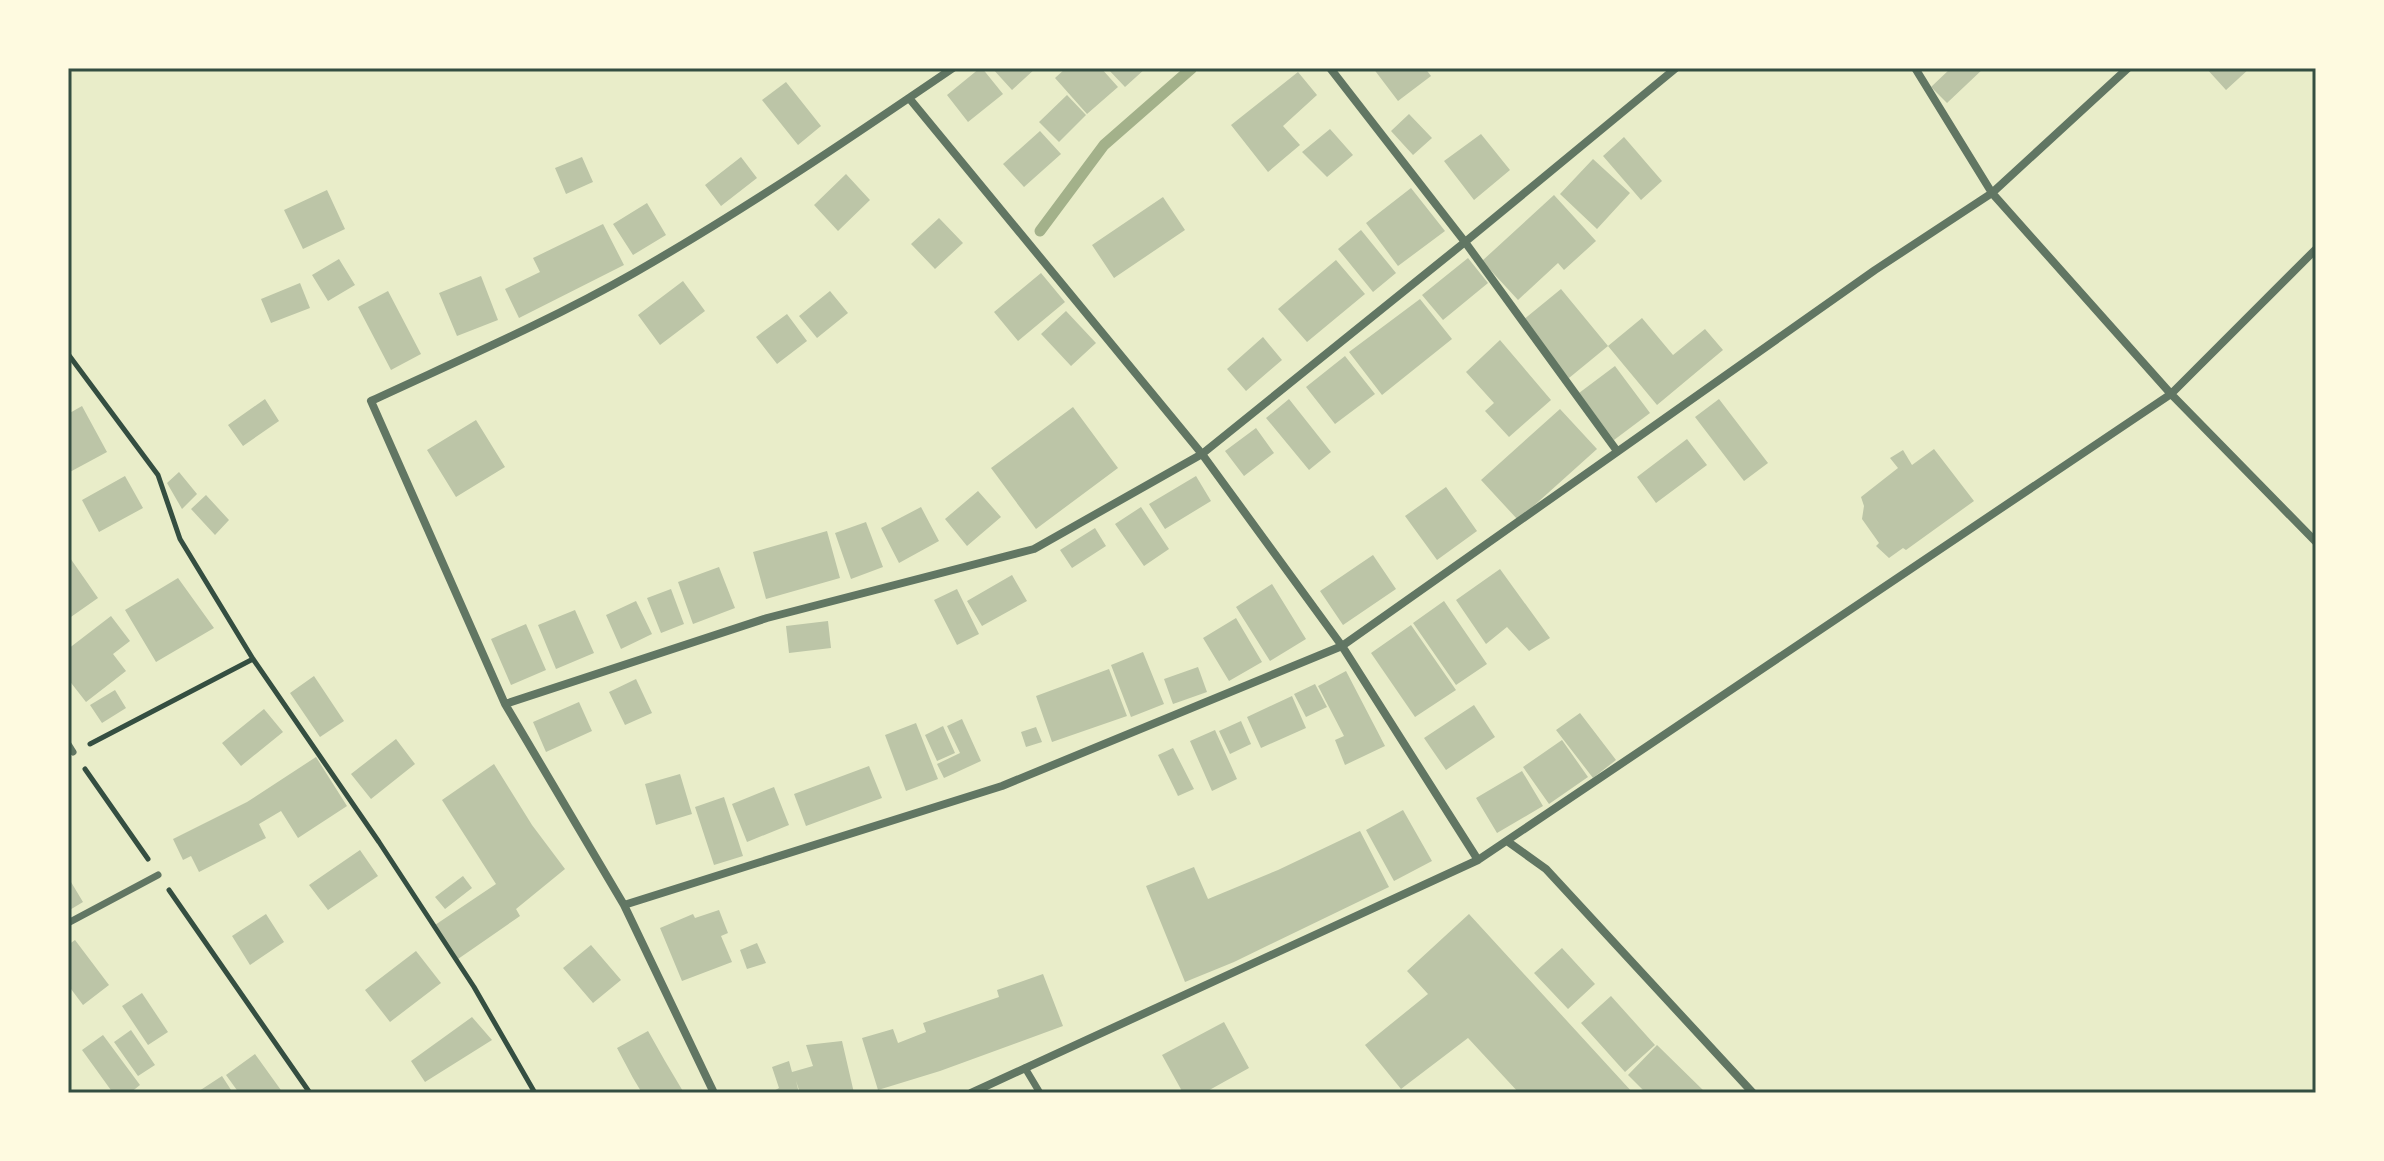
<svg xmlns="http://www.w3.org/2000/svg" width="2384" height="1161" font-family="'DejaVu Sans',sans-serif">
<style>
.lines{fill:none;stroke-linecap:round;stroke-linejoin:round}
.stream{stroke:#a3b18a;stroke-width:11}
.building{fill:#bcc5a7}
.path{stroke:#344e41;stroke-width:5}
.pedestrian{stroke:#617663;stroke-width:7}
.minor{stroke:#617663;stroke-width:8}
.neatline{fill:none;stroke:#344e41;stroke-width:3}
</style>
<rect width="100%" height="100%" fill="#e9edc9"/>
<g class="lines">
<path class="stream" d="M1040 231 1104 145 1192 68"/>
</g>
<path class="building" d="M980 68H982L1003 94 968 122 947 95Z
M992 68H1036L1012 90Z
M1066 68H1101L1118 87 1087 114 1055 78Z
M1107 68H1146L1125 87Z
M1373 68H1425L1431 76 1398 101Z
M1951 68H1984L1947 103 1931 87Z
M2206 68H2250L2226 90Z
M1298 72 1317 95 1283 126 1300 145 1268 172 1231 125Z
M786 82 821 126 798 145 762 100Z
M1067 95 1086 115 1059 142 1039 122Z
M1409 114 1432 138 1413 155 1391 131Z
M1330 129 1353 155 1327 177 1302 152Z
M1040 131 1061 154 1024 187 1003 164Z
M1481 134 1510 170 1474 200 1444 161Z
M1624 137 1662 181 1641 200 1603 156Z
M582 157 593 182 566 194 555 168Z
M741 157 757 178 721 206 705 185Z
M1593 159 1630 193 1597 229 1560 194Z
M846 174 870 200 838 231 814 205Z
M1411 188 1445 231 1398 266 1366 223Z
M327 190 345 229 303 249 284 210Z
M1554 195 1596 241 1564 270 1558 263 1518 300 1482 261Z
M1163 197 1185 230 1114 278 1092 245Z
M647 203 666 235 633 255 613 224Z
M939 218 963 243 935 269 911 244Z
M603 224 624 265 519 318 505 289 540 272 533 258Z
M1361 230 1396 273 1373 292 1338 249Z
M1468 258 1488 283 1443 320 1422 295Z
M339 259 355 285 328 301 312 275Z
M1336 260 1365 294 1307 342 1278 309Z
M1041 273 1065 302 1018 341 994 312Z
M481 276 498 320 457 336 439 293Z
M683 281 705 311 660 345 638 315Z
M300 283 310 308 271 323 261 299Z
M1561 289 1608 346 1642 318 1673 355 1705 329 1723 350 1657 405 1608 346 1569 378 1522 321Z
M388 291 421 354 391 370 358 307Z
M830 291 848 313 817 338 799 316Z
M1420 299 1452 339 1382 395 1349 352Z
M1066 311 1096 343 1071 366 1041 334Z
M787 314 807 341 777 364 756 337Z
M1263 337 1282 360 1246 391 1227 369Z
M1500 340 1551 400 1509 437 1485 411 1494 403 1466 372Z
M1345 356 1375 394 1335 424 1306 387Z
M1615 366 1650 413 1614 440 1579 393Z
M265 399 279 421 243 446 228 425Z
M1289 399 1331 452 1309 470 1266 418Z
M1719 399 1768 463 1744 481 1695 417Z
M82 406 107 452 68 473V414Z
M1073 407 1118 468 1036 529 991 468Z
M1560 409 1597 449 1518 520 1481 480Z
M476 420 505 467 456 497 427 450Z
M1256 428 1274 453 1244 476 1225 451Z
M1687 439 1707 465 1656 503 1637 477Z
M1934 449 1974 501 1906 550 1903 548 1889 558 1876 546 1879 543 1862 519 1864 506 1861 497 1898 468 1890 458 1903 450 1912 465Z
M179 472 197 494 182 509 167 483Z
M125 476 143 508 99 532 82 500Z
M1196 476 1211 501 1165 529 1149 504Z
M1446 487 1477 531 1437 560 1405 516Z
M978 491 1001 517 967 546 945 519Z
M206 495 229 520 215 535 191 509Z
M921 507 939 541 899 563 881 528Z
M1141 507 1169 549 1144 566 1115 524Z
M866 522 883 567 851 579 835 533Z
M1095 528 1106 546 1072 568 1060 550Z
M827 531 840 578 766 599 753 552Z
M68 555 98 598 68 619Z
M1373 555 1396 589 1343 625 1320 591Z
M719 567 735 608 693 624 678 582Z
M1500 569 1550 638 1529 651 1507 627 1486 644 1456 600Z
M1012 575 1027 601 982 626 967 601Z
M178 578 214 628 156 662 125 610Z
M1272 584 1306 639 1270 661 1236 607Z
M671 589 684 624 661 633 647 598Z
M957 589 979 634 957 645 934 600Z
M636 601 652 634 621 649 606 615Z
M1444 601 1487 664 1456 685 1413 623Z
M575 610 594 653 556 669 538 625Z
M111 616 130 641 113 654 126 671 86 702 68 679V649Z
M1236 618 1262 662 1229 681 1203 638Z
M828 621 831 648 789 653 786 626Z
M526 624 546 670 511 685 491 639Z
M1411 625 1456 690 1415 717 1371 653Z
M1143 652 1164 704 1131 717 1111 665Z
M1198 667 1207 692 1173 704 1164 679Z
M1109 669 1127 716 1052 742 1036 696Z
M1346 671 1385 746 1345 765 1335 740 1344 736 1318 686Z
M314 676 344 721 320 737 290 693Z
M636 679 652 713 625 725 609 692Z
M1315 684 1327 707 1306 717 1294 694Z
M115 690 126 708 102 723 90 705Z
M1292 696 1306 728 1261 748 1247 717Z
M579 702 592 731 546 752 533 722Z
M1474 705 1495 737 1446 770 1424 738Z
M264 709 283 732 241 766 222 743Z
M1580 713 1616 760 1593 778 1556 730Z
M962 719 981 761 944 778 937 764 960 753 947 726Z
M1241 721 1251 744 1230 754 1219 731Z
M916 723 938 779 906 791 885 735Z
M943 726 955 753 937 761 925 735Z
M1036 727 1042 742 1026 747 1021 732Z
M1215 730 1237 779 1212 791 1190 741Z
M396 739 415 764 371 799 351 774Z
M1562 740 1588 777 1549 804 1523 767Z
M1173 748 1194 789 1178 796 1158 755Z
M316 757 347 806 298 838 281 811 259 824 266 838 199 872 191 856 183 860 173 839 247 802Z
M494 764 532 825 565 869 516 909 520 916 458 959 435 925 496 884 442 800Z
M869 766 882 798 806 826 794 794Z
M1522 771 1543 806 1497 833 1476 798Z
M680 774 692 814 656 825 645 784Z
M774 787 789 825 747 842 732 804Z
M724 797 743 856 714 865 695 807Z
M1403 810 1432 861 1394 881 1366 830Z
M1360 831 1389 887 1234 962 1185 982 1146 886 1194 867 1208 899 1278 870Z
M360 850 378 876 328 910 309 885Z
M463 876 472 888 445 909 435 897Z
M68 877 83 902 68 911Z
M719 910 728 933 721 936 732 962 682 981 660 928 693 914 695 918Z
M266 914 284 942 250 965 232 936Z
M1469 914 1633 1093H1519L1468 1038 1401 1089 1365 1045 1428 994 1407 971Z
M75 940 109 985 83 1005 68 985V945Z
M757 943 766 963 747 969 740 950Z
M591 945 621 980 593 1003 563 968Z
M1562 948 1595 984 1568 1009 1534 973Z
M416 951 441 983 390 1022 365 990Z
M1043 974 1063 1026 940 1071 878 1090 862 1038 893 1029 898 1043 926 1032 923 1023 999 997 997 990Z
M142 993 168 1032 148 1045 122 1006Z
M1611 996 1655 1045 1625 1072 1581 1023Z
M472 1017 492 1040 425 1082 411 1061Z
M1224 1022 1249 1068 1204 1093H1183L1162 1055Z
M131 1030 155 1065 138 1076 114 1042Z
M648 1031 665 1061 684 1093H642L633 1078 617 1048Z
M103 1035 140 1085 130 1093H113L82 1050Z
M842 1041 854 1093H800L796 1081 799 1093H770L779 1088 772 1067 789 1061 792 1072 813 1066 806 1045Z
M1657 1045 1706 1093H1646L1628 1075Z
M255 1054 283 1093H239L226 1075Z
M222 1076 233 1093H196Z"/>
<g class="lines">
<path class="path" d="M68 354 158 475 180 539 253 659 379 842 474 987 535 1093
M90 744 253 659
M85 769 148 859
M169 890 310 1093"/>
<path class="pedestrian" d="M68 744 73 752
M68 923 158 875
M1025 1068 1040 1093"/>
<path class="minor" d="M1330 68 1465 242 1617 451
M1915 68 1992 193 2171 394 2316 542
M909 98 1202 454 1342 646 1478 860
M505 704 767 618 1034 549 1202 454 1465 242 1676 68
M1507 841 1546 869 1753 1093
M624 905 1002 786 1342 646 1875 270 1992 193 2128 68
M714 1093 624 905 505 704 371 401C459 360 550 321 634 273 744 210 849 139 953 68
M971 1093 1478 860 2171 394 2316 249"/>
</g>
<rect width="2384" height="1161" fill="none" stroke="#fefae0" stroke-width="140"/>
<rect x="70" y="70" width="2244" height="1021" class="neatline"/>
</svg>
